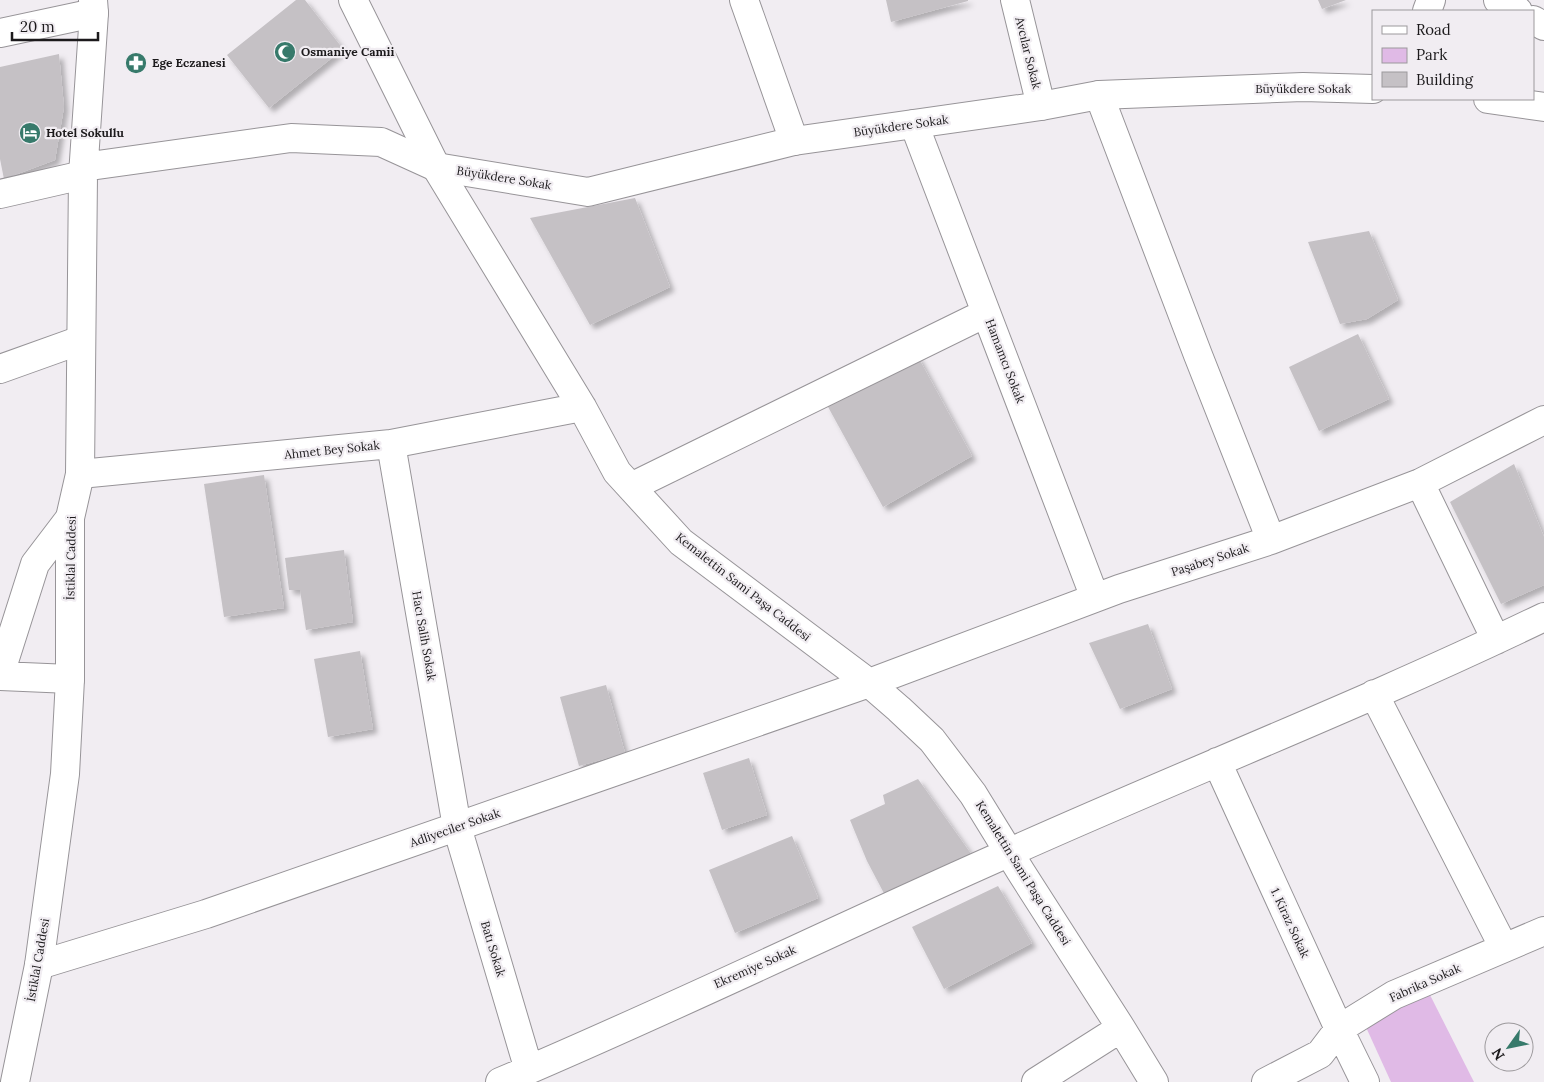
<svg xmlns="http://www.w3.org/2000/svg" width="1544" height="1082" font-family="Lora,serif">
<style>
.green{fill:#e0bae6}
.building{fill:#c5c1c5;filter:url(#shadow)}
.lines{fill:none;stroke-linecap:round;stroke-linejoin:round}
.street-casing{stroke:#979498;stroke-width:30}
.secondary-casing{stroke:#979498;stroke-width:30}
.street{stroke:#fff;stroke-width:28}
.secondary{stroke:#fff;stroke-width:28}
.labels{text-anchor:middle;stroke-width:4.5;stroke-linejoin:round;paint-order:stroke}
.poi-label{font-size:12px;font-weight:bold;fill:#1c1a1c;stroke:#f1edf2;text-anchor:start}
.street-label{font-size:12px;fill:#1c1a1c;stroke:#f1edf2}
</style>
<defs>
<filter id="shadow"><feDropShadow dx="4.5" dy="4.5" stdDeviation="2.5" flood-color="#0004"/></filter>
</defs>
<rect width="100%" height="100%" fill="#f1edf2"/>
<path class="green" d="M1428 991 1474 1082H1391L1365 1025Z"/>
<path class="building" d="M296 0H305L343 49 269 108 227 55Z
M886 0H968V1L891 22Z
M1318 0H1346L1322 9Z
M59 54 64 107 55 160 4 179 0 159V67Z
M635 198 670 287 590 325 530 218Z
M1369 231 1398 300 1367 319 1340 324 1308 242Z
M1358 334 1389 399 1319 431 1289 367Z
M917 355 972 456 883 507 827 405Z
M1514 464 1544 537V585L1501 604 1450 502Z
M264 475 284 608 224 617 204 484Z
M344 550 353 622 306 630 300 590H289L285 558Z
M1148 624 1172 689 1120 709 1089 643Z
M360 651 373 729 328 737 314 659Z
M606 685 625 753 579 766 560 697Z
M749 758 767 815 722 830 703 773Z
M918 779 974 858 887 899 867 861 850 820 885 804 883 795Z
M792 836 818 898 735 933 709 870Z
M998 886 1032 943 944 989 912 927Z"/>
<g class="lines">
<g class="street-casing">
<path id="street" d="M353 0 436 167 582 407 617 472 681 542 869 683 899 709 932 740 973 794 1021 872 1121 1028 1154 1082
M744 0 794 141
M1015 0 1041 106
M1498 0 1518 11
M1427 11 1431 0
M1533 20 1544 26
M0 33 94 13
M1099 95 1198 355 1271 540
M914 124 1095 598
M0 369 81 340
M391 444 457 827 529 1070
M80 474 391 444 582 407
M1420 483 1496 640
M631 487 986 313
M0 674 35 564 70 518
M0 676 70 679
M1374 694 1504 948
M1217 762 1339 1029 1365 1082
M39 965 206 914 869 683 1119 589 1271 540 1420 483 1544 420
M500 1082C671 1010 838 928 1008 853 1186 773 1368 702 1544 617
M1036 1082 1121 1028
M1266 1082 1320 1054 1339 1029 1394 995 1544 931"/>
</g>
<g class="secondary-casing">
<path id="secondary" d="M1488 99 1544 107
M83 167 291 138 381 142 436 167 588 192 794 141 1041 106 1099 95 1303 87 1373 89
M0 194 83 175
M15 1082 39 965 65 774 70 679V518L80 474 83 175 94 13 93 0"/>
</g>
<use href="#street" class="street"/>
<use href="#secondary" class="secondary"/>
</g>
<defs>
<g id="mosque-disc" transform="scale(1.125)"><circle r="9.5" fill="#377a6b" stroke="#f1edf2"/><path d="M3.5-4.9A6 6 0 1 0 3.5 4.9A5 5 0 1 1 3.5-4.9Z" fill="#fff"/></g>
<g id="pharmacy-disc" transform="scale(1.125)"><circle r="9.5" fill="#377a6b" stroke="#f1edf2"/><path d="M-2-6h4v4h4v4h-4v4h-4v-4h-4v-4h4Z" fill="#fff"/></g>
<g id="hotel-disc" transform="scale(1.125)"><circle r="9.5" fill="#377a6b" stroke="#f1edf2"/><path d="M-6-4.5h1.5V1H6V5H4.5V3h-9V5H-6ZM-4 0a1.8 1.8 0 1 1 3.6 0ZM.5 0V-2.5h3Q6-2.5 6 0Z" fill="#fff"/></g>
</defs>
<g fill-rule="evenodd">
<use href="#mosque-disc" x="285" y="52"/>
<use href="#pharmacy-disc" x="136" y="63"/>
<use href="#hotel-disc" x="30" y="133"/>
</g>
<g class="labels">
<g class="poi-label">
<text x="301" y="56">Osmaniye Camii</text>
<text x="152" y="67">Ege Eczanesi</text>
<text x="46" y="137">Hotel Sokullu</text>
</g>
<g class="street-label">
<text transform="translate(1028 53) rotate(76)" y="4">Avcılar Sokak</text>
<text x="1303" y="93">Büyükdere Sokak</text>
<text transform="translate(901 126) rotate(-8)" y="4">Büyükdere Sokak</text>
<text transform="translate(504 178) rotate(9)" y="4">Büyükdere Sokak</text>
<text transform="translate(1005 361) rotate(69)" y="4">Hamamcı Sokak</text>
<text transform="translate(332 450) rotate(-6)" y="4">Ahmet Bey Sokak</text>
<text transform="translate(71 558) rotate(-89)" y="4">İstiklal Caddesi</text>
<text transform="translate(1210 560) rotate(-18)" y="4">Paşabey Sokak</text>
<text transform="translate(743 587) rotate(38)" y="4">Kemalettin Sami Paşa Caddesi</text>
<text transform="translate(424 636) rotate(80)" y="4">Hacı Salih Sokak</text>
<text transform="translate(455 828) rotate(-19)" y="4">Adliyeciler Sokak</text>
<text transform="translate(1023 873) rotate(58)" y="4">Kemalettin Sami Paşa Caddesi</text>
<text transform="translate(1290 923) rotate(65)" y="4">1. Kiraz Sokak</text>
<text transform="translate(493 949) rotate(73)" y="4">Batı Sokak</text>
<text transform="translate(38 960) rotate(-80)" y="4">İstiklal Caddesi</text>
<text transform="translate(755 967) rotate(-24)" y="4">Ekremiye Sokak</text>
<text transform="translate(1425 983) rotate(-24)" y="4">Fabrika Sokak</text>
</g>
</g>
<rect x="1372" y="10" width="162" height="90" fill="#f1edf2" stroke="#9c999c"/>
<rect x="1382" y="26" width="25" height="8" fill="#ffffff" stroke="#9c999c"/>
<text x="1416" y="35" font-size="15" fill="#1c1a1c">Road</text>
<rect x="1382" y="48" width="25" height="15" fill="#e0bae6" stroke="#9c999c"/>
<text x="1416" y="60" font-size="15" fill="#1c1a1c">Park</text>
<rect x="1382" y="72" width="25" height="15" fill="#c5c1c5" stroke="#9c999c"/>
<text x="1416" y="85" font-size="15" fill="#1c1a1c">Building</text>
<g transform="translate(1509 1047) rotate(237)"><circle r="24" fill="#f1edf2" stroke="#9c999c"/>
<path d="M0-4L9 19L0 12L-9 19Z" fill="#377a6b"/>
<text y="-8" font-size="14" font-weight="bold" text-anchor="middle" fill="#1c1a1c">N</text>
</g>
<path d="M12 32v8h86v-8" fill="none" stroke="#1c1a1c" stroke-width="2.5"/>
<text x="20" y="32" font-size="15" fill="#1c1a1c" stroke="#f1edf2" stroke-width="4" paint-order="stroke">20 m</text>
</svg>
